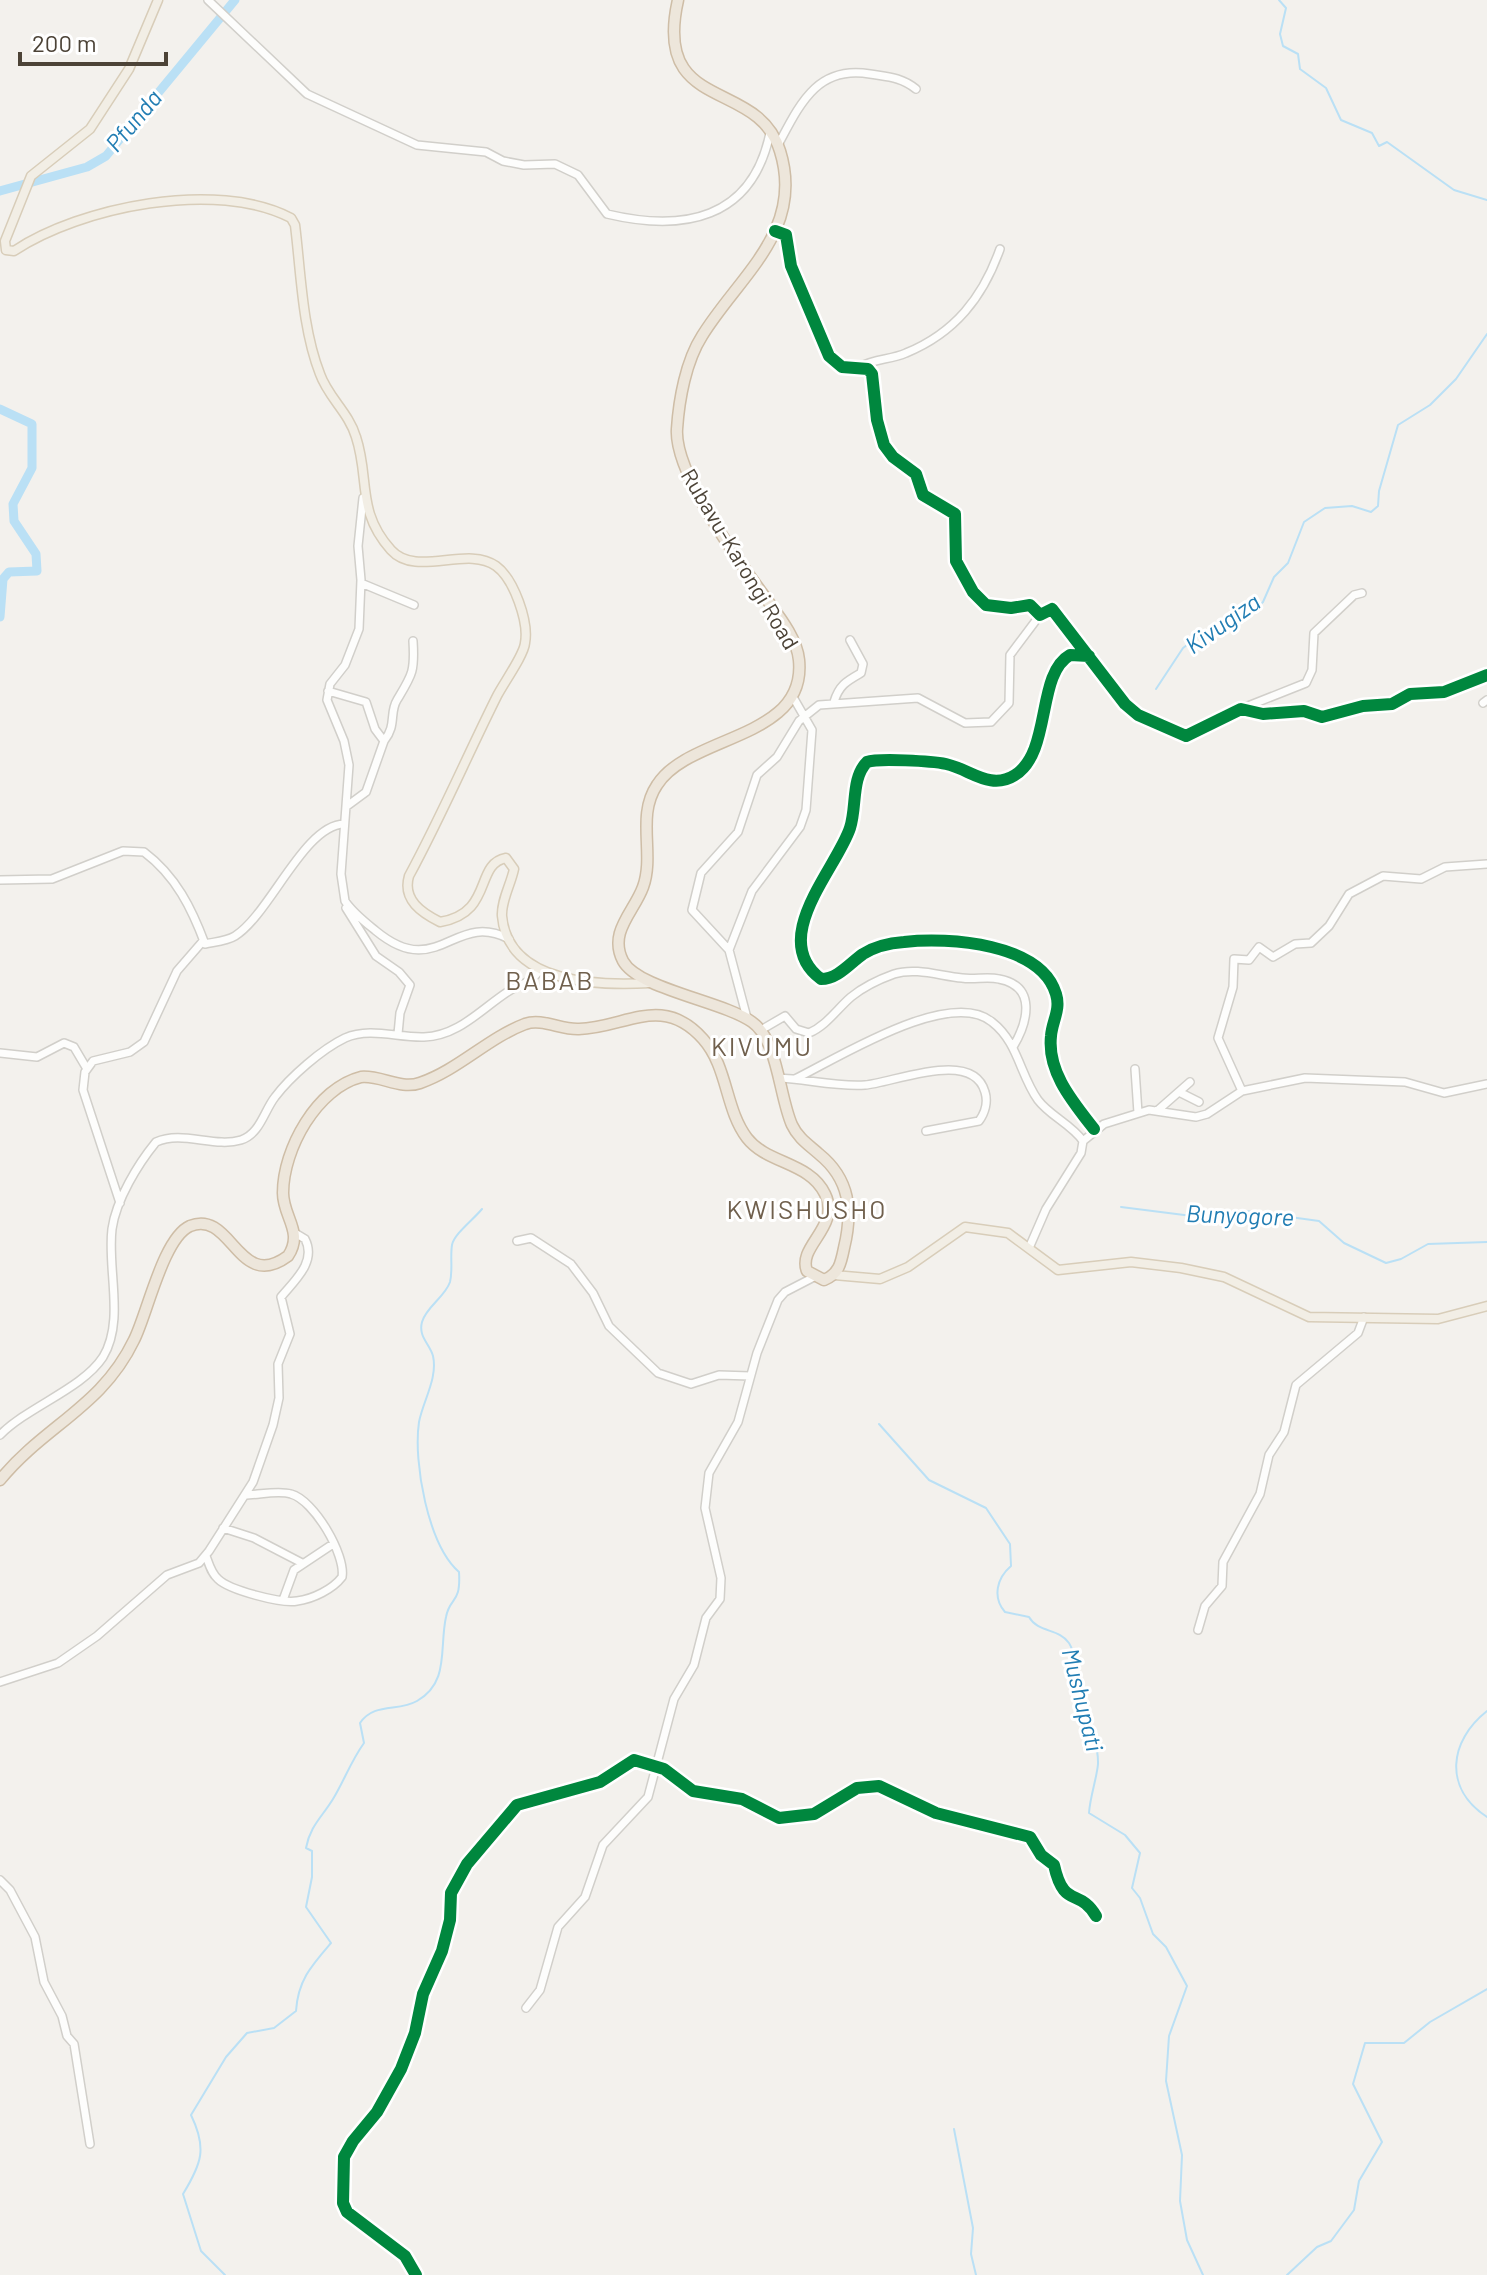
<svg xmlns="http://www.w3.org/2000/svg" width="1487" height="2275" font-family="Barlow,sans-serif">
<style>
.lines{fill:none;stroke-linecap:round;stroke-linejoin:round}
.stream{stroke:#bae0f5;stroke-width:2}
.river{stroke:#bae0f5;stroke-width:9}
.minor-casing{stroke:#d1cfca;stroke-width:10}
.major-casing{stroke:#d8cdb9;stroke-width:11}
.highway-casing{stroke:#cebda6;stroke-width:13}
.minor{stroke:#fdfdfc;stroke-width:7}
.major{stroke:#f2eee5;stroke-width:8}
.highway{stroke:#ede6db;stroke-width:10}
.cycleway-casing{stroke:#fff;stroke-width:17}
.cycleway{stroke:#00873e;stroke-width:12}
.labels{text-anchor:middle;stroke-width:6;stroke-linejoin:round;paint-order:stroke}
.street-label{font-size:22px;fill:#4c4337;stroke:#fff}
.water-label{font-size:24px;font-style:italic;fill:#217db3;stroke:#fff}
.quarter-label{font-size:26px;letter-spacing:2px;fill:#70604d;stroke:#fff}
</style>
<rect width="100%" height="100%" fill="#f3f1ed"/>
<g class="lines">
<path class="stream" d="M1279 0 1286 8 1280 34 1283 46 1298 54 1300 69 1326 88 1341 120 1372 133 1379 146 1387 142 1454 190 1487 200
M1156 689 1183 648 1199 636 1252 612 1263 602 1274 577 1288 563 1304 522 1325 508 1352 506 1371 512 1378 506 1379 491 1398 425 1430 405 1456 379 1487 334
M1121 1207 1200 1217 1246 1211 1319 1221 1344 1243 1386 1263 1401 1259 1428 1244 1487 1242
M879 1424 929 1480 986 1508 1010 1544 1011 1566C997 1578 992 1597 1005 1612L1029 1617C1038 1633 1059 1628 1069 1643 1076 1653 1070 1663 1073 1674 1079 1699 1099 1738 1098 1764 1097 1777 1090 1797 1089 1813L1125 1835 1140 1853 1132 1888 1140 1898 1153 1934 1166 1947 1187 1986 1169 2036 1166 2081 1182 2155 1180 2201 1187 2240 1203 2275
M1487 1711C1449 1741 1443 1788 1487 1817
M954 2129 973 2228 971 2254 976 2275
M225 2275 201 2251 183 2194C202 2163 207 2148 191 2115L226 2057 247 2033 274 2028 296 2011C298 1980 312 1965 331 1943L306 1907 312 1877V1851L306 1848C310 1826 322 1817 333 1799 344 1781 351 1761 364 1743L360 1723C374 1702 398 1712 417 1701 450 1682 439 1648 446 1617 450 1596 461 1605 459 1572 428 1545 413 1462 419 1422 423 1401 438 1378 433 1356 430 1344 418 1337 422 1322 426 1307 445 1297 450 1282 453 1270 450 1257 452 1245 454 1234 473 1220 482 1209
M1287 2275 1317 2247 1331 2241 1354 2210 1359 2181 1382 2142 1353 2084 1365 2043H1404L1430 2022 1487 1989"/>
<path class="river" d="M0 191 87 167 106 156 235 0
M0 409 32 424V468L13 504 14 521 36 554 37 571 9 572 3 579 0 617"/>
<g class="minor-casing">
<path id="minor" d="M208 0 307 94 417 145 486 152 503 161 524 165 555 164 578 175 607 214C683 232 752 220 770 133
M778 145C800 104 817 65 870 74 888 77 901 77 916 89
M775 231 786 235 791 266 829 356 842 367 868 369 872 374 877 420 884 445 893 457 916 474 923 495 955 514 956 561 973 592 986 605 1011 608 1030 605 1040 615 1052 609 1125 704 1138 715 1186 736 1241 709 1263 714 1304 711 1322 717 1363 706 1392 704 1410 694 1444 692 1487 675
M859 367C876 358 890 360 906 353 955 333 983 297 1000 249
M363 498 358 546 361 580 359 629 345 665 330 684 327 700 344 741 349 765 341 874 345 901C353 913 365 922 376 931 438 982 454 910 509 939
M361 583 414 605
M1089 656 1070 655C1036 674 1052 752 1015 775 990 791 970 769 946 764 932 761 878 758 867 762 851 778 857 807 850 828 837 868 767 939 821 979 838 979 850 963 863 954 874 947 890 943 904 942 949 937 1041 943 1056 994 1061 1010 1052 1021 1051 1036 1047 1072 1073 1102 1094 1129
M328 691 366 702 375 729 384 741 366 792 347 806
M834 702C839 685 847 681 861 673L863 664 850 640
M1483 703 1487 700
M1243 708 1306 683 1312 670 1314 633 1354 595 1362 593
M384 741C397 725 389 713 397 700 412 675 415 672 413 641
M0 880 52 879 123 851 144 852C176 876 192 909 205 944 214 942 227 941 235 936 270 914 304 825 344 824
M346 908 376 956 399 972 410 985 400 1013 398 1034
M729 950 752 891 800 827 806 810 812 730 793 697
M747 1018 729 950 692 910 701 873 738 832 757 775 777 757 799 721 819 705 918 698 965 723 991 722 1009 703 1010 655 1040 615
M761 1030 785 1016 796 1029 809 1033C826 1026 837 1009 851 997 862 988 880 979 894 974 916 967 940 976 962 978 974 980 987 976 999 979 1037 986 1028 1022 1013 1047
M0 1053 37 1057 64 1043 74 1047 87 1069
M1135 1069 1138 1113
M778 1078C806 1079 836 1087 865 1085 893 1083 973 1048 985 1092 988 1102 985 1113 979 1121L926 1131
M795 1079C838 1058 950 987 992 1022 1018 1042 1020 1075 1038 1100 1050 1116 1071 1124 1083 1141L1081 1153 1046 1209 1029 1248
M1242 1091 1218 1038 1233 987 1234 959 1249 960 1259 947 1273 957 1295 944 1311 943 1329 926 1349 894 1383 876 1421 879 1445 867 1487 864
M1181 1093 1199 1102
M1157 1111 1190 1082
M1083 1141 1104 1124 1149 1110 1196 1117 1207 1114 1242 1091 1305 1078 1405 1082 1444 1093 1487 1084
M120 1203 83 1090 85 1072 93 1061 130 1052 144 1042 177 971 203 941
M517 1241 531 1238 571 1264 593 1293 609 1326 658 1373 691 1384 719 1375 750 1376
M0 1435C29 1406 82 1389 103 1357 125 1321 107 1269 112 1229 116 1200 138 1164 156 1142 182 1130 214 1148 241 1140 260 1134 264 1111 275 1097 290 1077 322 1049 345 1038 370 1027 398 1038 424 1037 459 1036 482 1008 509 991 520 984 531 983 539 971
M223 1528 254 1538 302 1563
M206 1556C209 1564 211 1573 218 1579 229 1590 282 1604 297 1601 313 1599 333 1589 342 1577 346 1555 314 1500 291 1494 278 1490 259 1495 245 1495
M283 1600 294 1570 333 1544
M1198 1630 1205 1606 1222 1586 1223 1562 1260 1494 1269 1455 1284 1432 1296 1385 1358 1333 1364 1317
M0 1682 58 1663 97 1636 167 1575 199 1563 209 1551 253 1482 273 1425 279 1398 278 1364 290 1334 281 1297C294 1281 317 1262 305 1239L295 1233
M0 1880 10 1890 35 1937 44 1982 62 2016 67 2036 74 2044 90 2144
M526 2008 540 1990 558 1927 585 1897 603 1845 648 1797 674 1699 694 1665 706 1618 720 1599 721 1578 705 1508 709 1473 738 1422 757 1353 778 1300 785 1292 814 1277
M416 2275 405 2256 347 2212 343 2203 344 2157 353 2141 377 2112 401 2069 415 2033 423 1994 442 1951 450 1920 451 1893 467 1864 517 1805 600 1782 634 1760 664 1769 693 1791 742 1799 779 1818 814 1814 857 1788 879 1786 936 1813 1030 1837 1041 1855 1054 1865C1064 1910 1079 1887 1096 1916"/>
</g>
<g class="major-casing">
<path id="major" d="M158 0 129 69 90 129 31 176 5 241 6 250 14 251C80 207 217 179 291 218L295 225C301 273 302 328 320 374 328 397 349 413 356 437 370 479 356 511 391 550 416 578 467 545 496 566 514 579 529 622 525 643 524 655 503 684 497 696 467 756 441 817 409 876 402 900 422 913 440 922 494 913 474 864 506 858L514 869C511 884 501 901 502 916 508 984 599 986 650 983
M834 1275 880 1279 908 1267 965 1227 1008 1233 1058 1270 1131 1262 1181 1268 1224 1277 1309 1317 1438 1319 1487 1306"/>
</g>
<g class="highway-casing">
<path id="highway" d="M0 1480C45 1425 102 1407 134 1340 147 1315 163 1238 190 1226 232 1209 238 1293 288 1256 304 1232 283 1217 283 1193 283 1149 317 1088 361 1077 381 1075 400 1090 420 1083 458 1070 488 1038 525 1024 542 1018 561 1030 579 1029 625 1028 662 993 703 1039 728 1067 725 1109 747 1138 767 1164 810 1162 825 1194 841 1227 797 1246 807 1271L824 1280C839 1274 841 1263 844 1248 853 1211 850 1179 819 1154 809 1145 798 1138 792 1125 779 1096 778 1040 752 1022 722 1001 638 989 623 961 608 932 634 912 643 887 655 854 636 816 657 785 689 734 807 740 799 660 797 638 778 615 765 597 738 560 674 473 677 429 679 399 686 361 702 336 738 277 805 231 780 151 758 77 652 115 678 0"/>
</g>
<use href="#minor" class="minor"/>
<use href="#major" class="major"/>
<use href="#highway" class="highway"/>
<g class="cycleway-casing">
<path id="cycleway" d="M775 231 786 235 791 266 829 356 842 367 868 369 872 374 877 420 884 445 893 457 916 474 923 495 955 514 956 561 973 592 986 605 1011 608 1030 605 1040 615 1052 609 1125 704 1138 715 1186 736 1241 709 1263 714 1304 711 1322 717 1363 706 1392 704 1410 694 1444 692 1487 675
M1089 656 1070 655C1036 674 1052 752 1015 775 990 791 970 769 946 764 932 761 878 758 867 762 851 778 857 807 850 828 837 868 767 939 821 979 838 979 850 963 863 954 874 947 890 943 904 942 949 937 1041 943 1056 994 1061 1010 1052 1021 1051 1036 1047 1072 1073 1102 1094 1129
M416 2275 405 2256 347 2212 343 2203 344 2157 353 2141 377 2112 401 2069 415 2033 423 1994 442 1951 450 1920 451 1893 467 1864 517 1805 600 1782 634 1760 664 1769 693 1791 742 1799 779 1818 814 1814 857 1788 879 1786 936 1813 1030 1837 1041 1855 1054 1865C1064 1910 1079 1887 1096 1916"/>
</g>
<use href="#cycleway" class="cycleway"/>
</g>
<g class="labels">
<g class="street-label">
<text transform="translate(740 559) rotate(59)" y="8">Rubavu-Karongi Road</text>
</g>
<g class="water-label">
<text transform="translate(134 121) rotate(-50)" y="8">Pfunda</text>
<text transform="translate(1223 624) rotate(-35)" y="8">Kivugiza</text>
<text transform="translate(1240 1216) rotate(2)" y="8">Bunyogore</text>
<text transform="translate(1082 1700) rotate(76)" y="8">Mushupati</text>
</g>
<g class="quarter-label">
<text x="550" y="990">BABAB</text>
<text x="762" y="1056">KIVUMU</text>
<text x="807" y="1219">KWISHUSHO</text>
</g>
</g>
<path d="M20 52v12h146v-12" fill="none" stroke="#4c4337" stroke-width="4"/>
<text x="32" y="52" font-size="24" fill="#4c4337" stroke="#ffffff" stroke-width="6" paint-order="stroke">200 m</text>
</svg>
